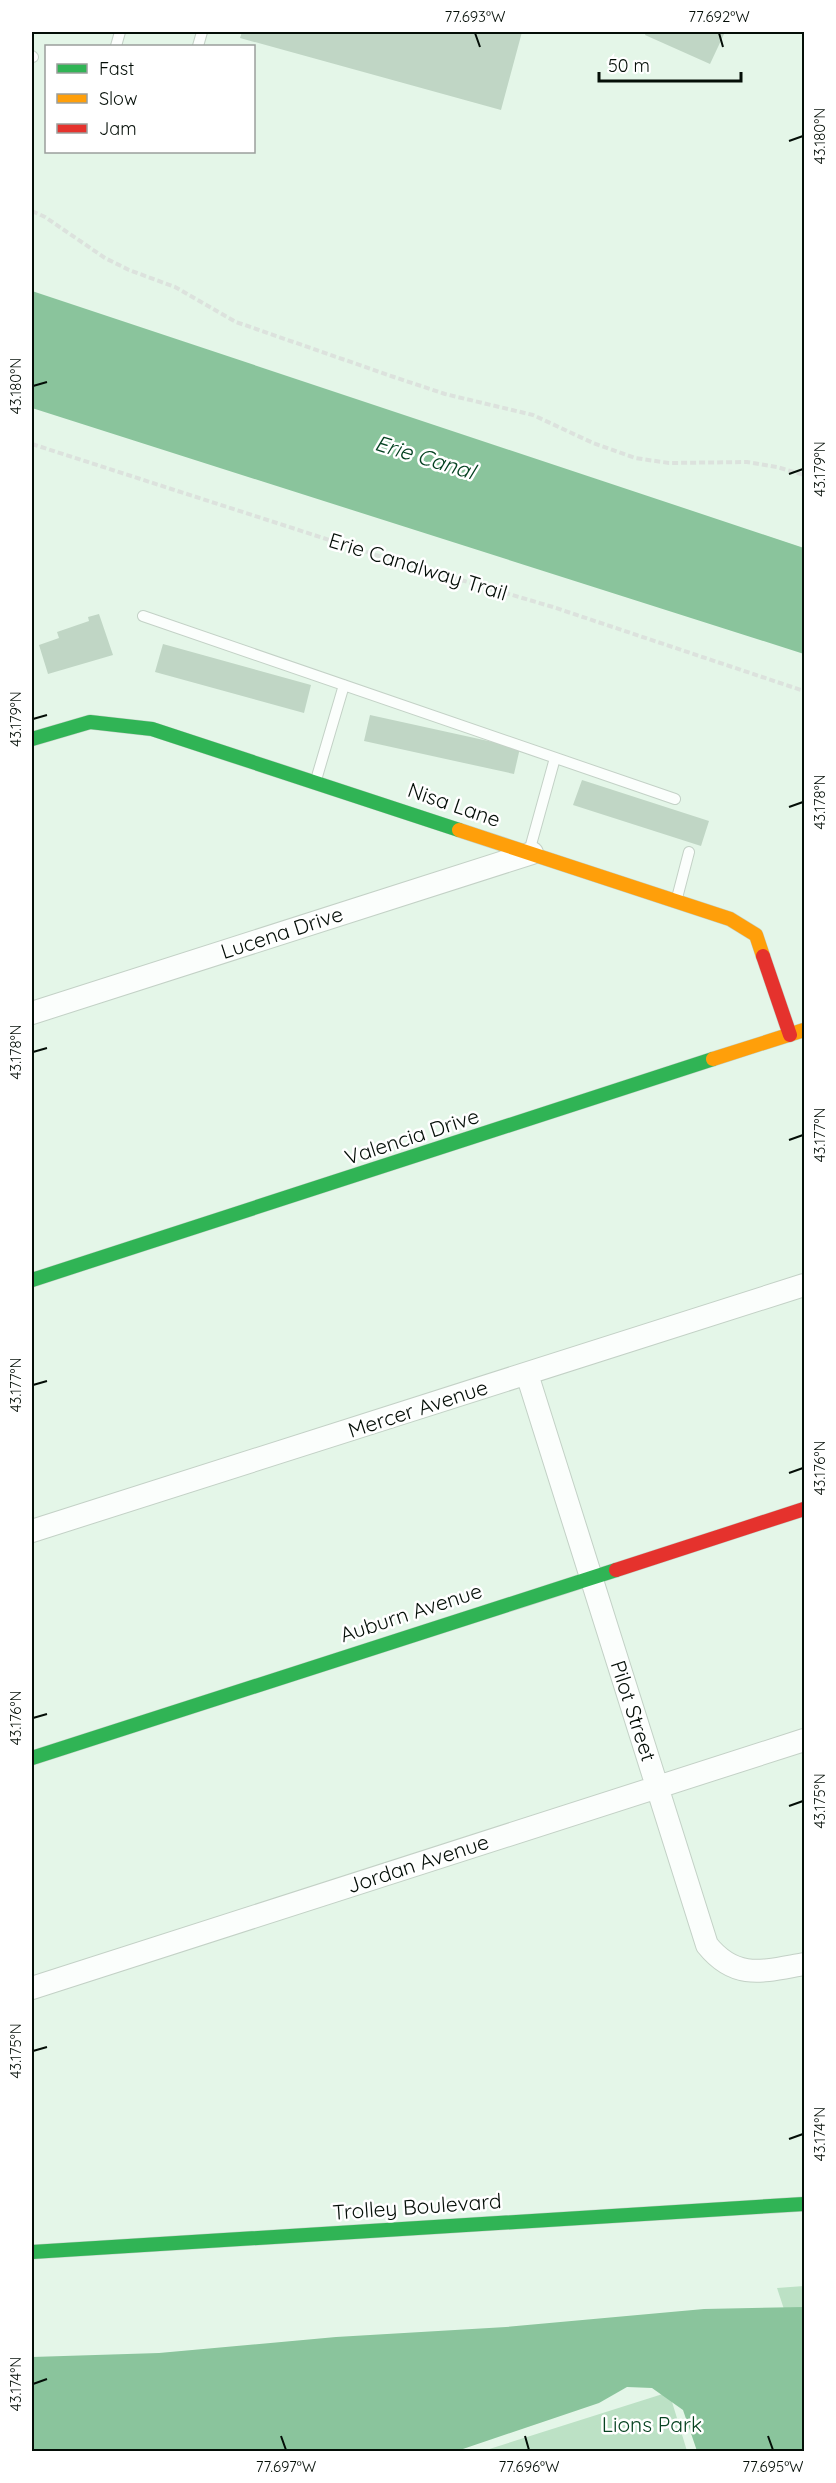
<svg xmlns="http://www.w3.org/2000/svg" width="836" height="2483" font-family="Quicksand,sans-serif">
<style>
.green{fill:#bce1c5}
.water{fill:#8ac49c}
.building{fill:#c0d6c5}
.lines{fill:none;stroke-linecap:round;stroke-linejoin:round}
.lane-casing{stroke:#c3d1c6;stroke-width:12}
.street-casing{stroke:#c3d1c6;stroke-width:24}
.fast-casing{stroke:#c3d1c6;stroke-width:15}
.slow-casing{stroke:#c3d1c6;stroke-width:15}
.jam-casing{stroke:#c3d1c6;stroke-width:15}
.path{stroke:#dce2dd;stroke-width:4;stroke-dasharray:6 3;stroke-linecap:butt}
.lane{stroke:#fbfefc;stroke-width:10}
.street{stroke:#fbfefc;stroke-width:22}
.fast{stroke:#30b455;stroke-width:14}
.slow{stroke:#ff9f0a;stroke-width:14}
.jam{stroke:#e5322d;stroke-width:14}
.ticks{fill:none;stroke:#040e07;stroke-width:2}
.labels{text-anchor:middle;stroke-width:5;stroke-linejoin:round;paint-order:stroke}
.street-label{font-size:21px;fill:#040e07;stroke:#fff}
.park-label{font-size:21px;fill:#074321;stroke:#fff}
.water-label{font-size:22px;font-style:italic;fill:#044120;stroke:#fff}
.neatline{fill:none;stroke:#040e07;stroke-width:2}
.ticks-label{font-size:15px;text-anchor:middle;fill:#040e07}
</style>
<rect width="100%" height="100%" fill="#e4f6e8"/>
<path class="green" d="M804 2286V2370L777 2288Z
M669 2392 687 2451 480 2452Z"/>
<path class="water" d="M32 291 804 548V654L32 408Z
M804 2307V2451H697L683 2410 652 2388 627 2387 599 2403 457 2451H32V2357L159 2353 336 2337 506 2327 704 2309Z"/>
<path class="building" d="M242 32H522L501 110 240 38Z
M646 32H725L710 64 645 35Z
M99 614 113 655 48 674 39 645 59 638 57 632 89 621 88 617Z
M163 644 311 685 304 713 155 672Z
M370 715 520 748 514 774 364 741Z
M582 780 709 821 701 846 573 805Z"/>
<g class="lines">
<g class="lane-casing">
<path id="lane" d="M116 46 120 32
M198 46 202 32
M32 56 33 57
M143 616 675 799
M316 780 344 685
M529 852 555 758
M677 898 689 852"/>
</g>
<g class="street-casing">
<path id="street" d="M32 1013 532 853
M527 1374 707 1945C736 1981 764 1971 804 1964
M32 1531 804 1285
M32 1988 804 1740"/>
</g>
<g class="fast-casing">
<path id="fast" d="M32 739 90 722 152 729 459 830
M32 1280 713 1059
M32 1758 616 1570
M32 2252 804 2204"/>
</g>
<g class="slow-casing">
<path id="slow" d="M459 830 730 919 756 935 763 956
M713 1059 804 1030"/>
</g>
<g class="jam-casing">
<path id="jam" d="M763 956 790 1035
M616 1570 804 1509"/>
</g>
<path class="path" d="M32 211 45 217 105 258 129 270 175 287 236 322 394 377 445 394 533 415 593 443 635 458 669 463 747 462 777 467 804 475
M32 444 379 556 553 607 804 691"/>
<use href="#lane" class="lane"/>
<use href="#street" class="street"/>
<use href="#fast" class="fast"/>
<use href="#slow" class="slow"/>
<use href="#jam" class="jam"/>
</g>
<path class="ticks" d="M475 33 480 47M719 33 723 47M789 141 803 136M33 386 47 382M789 474 803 469M33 719 47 715M789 807 803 802M33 1052 47 1048M789 1140 803 1135M33 1385 47 1381M789 1473 803 1468M33 1718 47 1714M789 1806 803 1801M33 2051 47 2047M789 2139 803 2134M33 2384 47 2379M281 2436 286 2450M525 2436 529 2450M768 2436 773 2450"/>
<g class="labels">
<g class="street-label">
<text transform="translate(418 567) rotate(17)" y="7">Erie Canalway Trail</text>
<text transform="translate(454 805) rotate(19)" y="7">Nisa Lane</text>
<text transform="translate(282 933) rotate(-18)" y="7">Lucena Drive</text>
<text transform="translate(412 1137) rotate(-18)" y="7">Valencia Drive</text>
<text transform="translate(418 1409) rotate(-18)" y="7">Mercer Avenue</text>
<text transform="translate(411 1613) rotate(-18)" y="7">Auburn Avenue</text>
<text transform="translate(633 1711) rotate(72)" y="7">Pilot Street</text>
<text transform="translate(418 1864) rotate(-18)" y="7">Jordan Avenue</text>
<text transform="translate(417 2207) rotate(-4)" y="7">Trolley Boulevard</text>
</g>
<g class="park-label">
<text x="652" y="2432">Lions Park</text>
</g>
<g class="water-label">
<text transform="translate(425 457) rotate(17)" y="8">Erie Canal</text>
</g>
</g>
<rect width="836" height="2483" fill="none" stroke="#ffffff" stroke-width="66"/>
<rect x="45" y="45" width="210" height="108" fill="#ffffff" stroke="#9b9f9c" stroke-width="1.5"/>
<rect x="57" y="64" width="30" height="9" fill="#30b455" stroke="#9b9f9c" stroke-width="1.5"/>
<text x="99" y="75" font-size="18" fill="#040e07">Fast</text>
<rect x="57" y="94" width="30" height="9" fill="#ff9f0a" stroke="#9b9f9c" stroke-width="1.5"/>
<text x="99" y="105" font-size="18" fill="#040e07">Slow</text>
<rect x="57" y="124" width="30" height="9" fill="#e5322d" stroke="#9b9f9c" stroke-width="1.5"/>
<text x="99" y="135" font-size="18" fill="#040e07">Jam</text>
<path d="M599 72v9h142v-9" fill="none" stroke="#040e07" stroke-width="3"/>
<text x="608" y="72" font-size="18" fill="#040e07" stroke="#ffffff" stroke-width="4.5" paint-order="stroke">50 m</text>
<rect x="33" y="33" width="770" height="2417" class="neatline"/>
<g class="ticks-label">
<text x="475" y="22">77.693°W</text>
<text x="719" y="22">77.692°W</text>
<text transform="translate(820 136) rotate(-90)" y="5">43.180°N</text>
<text transform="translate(16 386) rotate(-90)" y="5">43.180°N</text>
<text transform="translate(820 469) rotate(-90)" y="5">43.179°N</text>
<text transform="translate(16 719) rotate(-90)" y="5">43.179°N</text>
<text transform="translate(820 802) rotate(-90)" y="5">43.178°N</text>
<text transform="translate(16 1052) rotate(-90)" y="5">43.178°N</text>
<text transform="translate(820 1135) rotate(-90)" y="5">43.177°N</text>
<text transform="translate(16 1385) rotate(-90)" y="5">43.177°N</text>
<text transform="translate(820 1468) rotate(-90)" y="5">43.176°N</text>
<text transform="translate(16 1718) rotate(-90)" y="5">43.176°N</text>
<text transform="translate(820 1801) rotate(-90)" y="5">43.175°N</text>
<text transform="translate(16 2051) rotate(-90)" y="5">43.175°N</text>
<text transform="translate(820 2134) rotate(-90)" y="5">43.174°N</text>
<text transform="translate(16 2384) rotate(-90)" y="5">43.174°N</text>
<text x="286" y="2472">77.697°W</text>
<text x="529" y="2472">77.696°W</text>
<text x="773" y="2472">77.695°W</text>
</g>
</svg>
